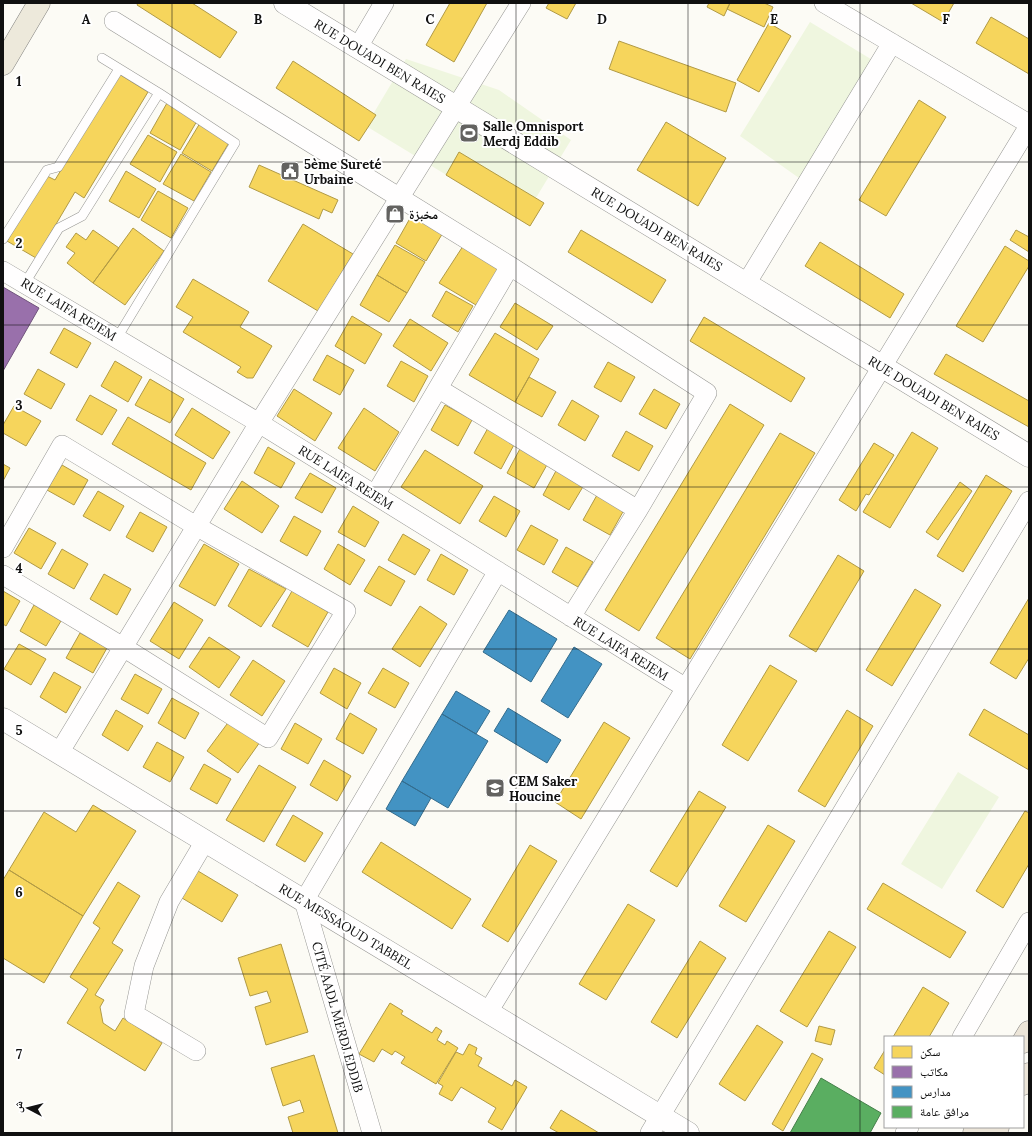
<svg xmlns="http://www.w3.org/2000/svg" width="1032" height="1136" font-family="Lora,'Noto Naskh Arabic',serif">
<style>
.pitch{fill:#eff6df}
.homes{fill:#f6d55c;stroke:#b19a45}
.offices{fill:#9970ab;stroke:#70537c}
.schools{fill:#4393c3;stroke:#346c8d}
.public{fill:#5aae61;stroke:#447f49}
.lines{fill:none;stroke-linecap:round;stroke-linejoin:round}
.service-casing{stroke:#969693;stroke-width:10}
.minor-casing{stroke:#969693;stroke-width:20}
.tertiary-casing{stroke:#969693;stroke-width:23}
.primary-casing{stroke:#848380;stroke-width:23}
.trunk-casing{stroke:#848380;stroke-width:23}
.service{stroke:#fffefe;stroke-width:9}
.minor{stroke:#fffefe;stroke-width:19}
.tertiary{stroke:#fffefe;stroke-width:22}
.primary{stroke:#ede9db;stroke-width:22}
.trunk{stroke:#ece5d8;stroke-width:22}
.grid{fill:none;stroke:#101010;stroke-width:1;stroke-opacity:0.55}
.labels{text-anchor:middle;stroke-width:4;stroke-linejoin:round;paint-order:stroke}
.street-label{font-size:13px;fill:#101010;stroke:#fff}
.poi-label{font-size:13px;font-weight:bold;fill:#101010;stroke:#fff;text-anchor:start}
.grid-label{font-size:13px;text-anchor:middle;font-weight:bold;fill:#101010;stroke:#fff;stroke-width:4;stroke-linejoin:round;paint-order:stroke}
</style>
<rect width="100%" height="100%" fill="#fcfbf5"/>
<path class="pitch" d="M810 22 874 61 799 178 740 136Z
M406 59 499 90 571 140 522 221 366 126Z
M958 772 999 797 942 889 901 864Z"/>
<path class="homes" d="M138 3H192L237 32 220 58 137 5Z
M450 3H487L454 62 426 45Z
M549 3H576L567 19 546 8Z
M709 3H730L724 16 707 7Z
M730 3H764L773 7 764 27 727 9Z
M911 3H954L943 22Z
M991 17 1029 39V74L976 43Z
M769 23 791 36 759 92 737 80Z
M619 41 736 83 726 112 609 69Z
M293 61 376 115 359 141 276 88Z
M119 74 148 92 84 198 75 192 36 258 7 241 47 176 55 180Z
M919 100 946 117 886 216 859 200Z
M167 103 197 121 180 150 150 133Z
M666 122 726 158 698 206 637 170Z
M200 123 230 141 212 171 182 153Z
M148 135 177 152 160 182 130 164Z
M459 152 544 203 530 226 446 175Z
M181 154 211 172 194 201 163 184Z
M259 165 338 200 332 213 323 209 319 219 249 187Z
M126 171 156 189 139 218 109 201Z
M158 191 188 208 171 238 141 220Z
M413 213 444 231 426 261 396 243Z
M303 224 353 254 318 311 268 281Z
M133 228 164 251 125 305 93 283Z
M93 230 119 248 93 283 67 263 75 253 66 247 76 233 86 240Z
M581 230 666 280 652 303 568 252Z
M1016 230 1029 237V252L1010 240Z
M820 242 904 294 890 318 805 266Z
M465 243 500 267 476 305 439 283Z
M395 245 425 262 407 293 377 275Z
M1005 246 1029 261V266L983 342 956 326Z
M377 275 407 293 389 322 360 305Z
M193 279 249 312 240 327 272 346 253 378H247L237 372 241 367 183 332 193 317 176 307Z
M446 291 473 306 458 332 432 316Z
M515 303 553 326 537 350 500 327Z
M352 316 382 334 365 364 335 346Z
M704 317 805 378 791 402 690 341Z
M410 319 448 343 431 371 393 346Z
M64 328 91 343 77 368 50 353Z
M495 333 539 359 515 402 469 375Z
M946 354 1029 401V427L934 374Z
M327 355 354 370 340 395 313 380Z
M115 361 142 377 128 402 101 386Z
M401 361 428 376 414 402 387 386Z
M608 362 635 377 621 402 594 387Z
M38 369 65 384 51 409 24 394Z
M529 377 556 392 542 417 515 402Z
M150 379 184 399 170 423 135 405Z
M294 389 332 413 315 441 277 416Z
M654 389 680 404 666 429 639 414Z
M90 395 117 410 102 435 76 420Z
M572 400 599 416 585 441 558 425Z
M730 404 764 425 639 631 605 610Z
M445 405 472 420 458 446 431 430Z
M14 406 41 421 26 446 3 433V425Z
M192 408 230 432 213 459 175 435Z
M364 408 399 432 375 471 338 448Z
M128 417 206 463 191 490 112 444Z
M488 428 515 443 501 469 474 453Z
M626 431 653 446 639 471 612 456Z
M912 432 938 448 890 528 863 512Z
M780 433 815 453 690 659 656 638Z
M874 443 894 455 869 495 866 494 856 511 839 500Z
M268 447 295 463 281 488 254 473Z
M521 447 548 463 534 488 507 473Z
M425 450 483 486 460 524 401 487Z
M3 464 10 468 3 481Z
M62 465 88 480 74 505 47 490Z
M557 469 584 485 569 510 543 495Z
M310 473 336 488 322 513 295 498Z
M986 475 1012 491 963 572 937 556Z
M242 481 279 506 262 533 224 509Z
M960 482 972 491 938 540 926 532Z
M98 491 124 506 110 531 83 516Z
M597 495 624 510 610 535 583 520Z
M494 496 520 511 506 537 479 521Z
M353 506 379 522 365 547 338 532Z
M140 512 167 527 153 552 126 537Z
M294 516 321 531 307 556 280 541Z
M531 525 558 540 544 565 517 550Z
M29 528 56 543 41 569 14 553Z
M403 534 430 550 415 575 388 560Z
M204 544 239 564 215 606 179 586Z
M338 544 365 560 350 585 324 569Z
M566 547 593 562 578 587 552 572Z
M62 549 88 564 74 589 48 574Z
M441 554 468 570 454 595 427 580Z
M838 555 864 571 816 652 789 636Z
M379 566 405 581 391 606 364 591Z
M249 569 286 589 261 627 228 606Z
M104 574 131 589 117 615 90 599Z
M915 589 941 605 892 686 866 670Z
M3 591 20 601 6 626 3 624Z
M292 591 328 612 308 647 272 626Z
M1029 598V658L1016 679 990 663Z
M174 602 203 620 179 659 150 641Z
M34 605 61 621 46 646 20 631Z
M420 606 447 624 420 667 392 649Z
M80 633 107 648 93 673 66 658Z
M209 637 240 657 219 688 189 667Z
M19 644 46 659 31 685 4 669Z
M253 660 285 681 262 716 230 695Z
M770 665 797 681 748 761 722 745Z
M334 668 361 683 347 709 320 693Z
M383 668 409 683 395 708 368 693Z
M54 672 81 687 66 713 40 697Z
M135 674 162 689 148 714 121 699Z
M172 698 199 713 185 739 158 723Z
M984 709 1029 735V770L969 735Z
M116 710 143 726 128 751 102 735Z
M847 710 873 726 825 807 798 791Z
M350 713 377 729 363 754 336 739Z
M230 720 260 742 238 773 207 751Z
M604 722 630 738 581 819 555 802Z
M295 723 322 739 308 764 281 749Z
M157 742 184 757 170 782 143 767Z
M324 760 351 776 337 801 310 785Z
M204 764 231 779 217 804 190 789Z
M259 765 296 787 264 842 226 820Z
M699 791 726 807 677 887 650 871Z
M93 805 136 831 83 916 9 870 44 812 76 832Z
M1025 811 1029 813V864L1003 908 976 891Z
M293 815 323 833 305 862 276 845Z
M768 825 795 841 746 922 719 906Z
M381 842 471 899 452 929 362 872Z
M530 845 557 861 508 942 482 926Z
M9 870 83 916 44 983 3 958V880Z
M198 871 238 895 222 922 182 898Z
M118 882 140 896 112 943 123 950 95 995 104 1000 100 1007 103 1023 115 1031 123 1018 162 1043 145 1071 67 1023 88 989 70 977 100 928 93 923Z
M883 883 966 932 950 958 867 909Z
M628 904 655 920 606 1000 579 984Z
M829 931 856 947 807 1027 780 1011Z
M700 941 726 958 677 1038 651 1022Z
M281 944 308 1032 266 1045 255 1007 271 1002 267 991 250 996 238 958Z
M923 987 949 1003 929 1037H893Z
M390 1003 403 1011 401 1014 432 1033 436 1027 442 1031 437 1040 445 1045 447 1041 458 1048 436 1084 401 1063 405 1057 395 1051 392 1055 382 1049 374 1062 359 1054Z
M757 1025 783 1042 745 1101 719 1084Z
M819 1026 835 1030 831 1045 815 1041Z
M469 1044 477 1048 475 1054 482 1058 478 1066 512 1086 515 1080 527 1087 502 1130 488 1122 496 1108 461 1087 452 1101 439 1094 443 1086 438 1083 456 1052 463 1055Z
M885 1050V1075L874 1068Z
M812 1053 823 1059 783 1131 772 1124Z
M314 1055 338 1133H293L288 1117 304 1112 300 1100 283 1106 271 1068Z
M561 1110 599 1133H559L550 1128Z"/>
<path class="offices" d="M3 287 39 308 3 371Z"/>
<path class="schools" d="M509 610 557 639 531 682 483 652Z
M574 647 602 664 568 718 541 701Z
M456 691 490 711 476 734 442 714Z
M508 708 561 740 547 763 494 731Z
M442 714 488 741 448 808 402 781Z
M402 781 431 798 415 826 386 809Z"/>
<path class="public" d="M821 1078 881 1113 870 1133H790Z"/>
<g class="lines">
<g class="service-casing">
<path id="service" d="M102 58 159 93 235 143 117 338
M3 239 47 170 58 167 119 69
M25 283 59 228 82 216 159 93"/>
</g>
<g class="minor-casing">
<path id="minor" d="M824 3 1029 124
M114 21 510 266
M358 47 384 3
M3 271 259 423 686 688
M746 284 892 43
M439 389 638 510
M375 495 510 266 707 393 638 510 571 617
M3 548 62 445 196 526 346 611 268 738 123 647 3 575
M59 753 259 423 521 3
M488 1012 1029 126
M962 1037 1029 922
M196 1051 134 1014 144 966 169 902 205 841
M372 1133 304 901 498 571
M650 1133 1029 501
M905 1133 909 1127"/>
</g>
<g class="tertiary-casing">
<path id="tertiary" d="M285 3 1029 456
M3 719 688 1133"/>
</g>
<g class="primary-casing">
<path id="primary" d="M3 64 39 3"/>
</g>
<g class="trunk-casing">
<path id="trunk" d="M1023 1042 1029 1032
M1023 1084 1029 1074
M974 1133 977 1127
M995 1133 998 1127"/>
</g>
<use href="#service" class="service"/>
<use href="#minor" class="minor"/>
<use href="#tertiary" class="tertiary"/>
<use href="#primary" class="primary"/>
<use href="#trunk" class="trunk"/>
</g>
<path class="grid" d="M172 3V1133M344 3V1133M516 3V1133M688 3V1133M860 3V1133M3 162H1029M3 325H1029M3 487H1029M3 649H1029M3 811H1029M3 974H1029"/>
<defs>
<g id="stadium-square" transform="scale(1)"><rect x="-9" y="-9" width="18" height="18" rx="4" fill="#636260" stroke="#fff"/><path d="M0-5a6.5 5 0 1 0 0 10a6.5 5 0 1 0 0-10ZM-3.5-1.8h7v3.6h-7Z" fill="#fff"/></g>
<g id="civic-square" transform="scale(1)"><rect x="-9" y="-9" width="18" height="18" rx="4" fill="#636260" stroke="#fff"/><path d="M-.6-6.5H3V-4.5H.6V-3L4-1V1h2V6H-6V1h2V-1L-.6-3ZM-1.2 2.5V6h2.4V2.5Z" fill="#fff"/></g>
<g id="shop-square" transform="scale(1)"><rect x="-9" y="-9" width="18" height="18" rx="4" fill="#636260" stroke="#fff"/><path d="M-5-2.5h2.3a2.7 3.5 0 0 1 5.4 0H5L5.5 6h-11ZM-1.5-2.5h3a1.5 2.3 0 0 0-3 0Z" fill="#fff"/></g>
<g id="school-square" transform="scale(1)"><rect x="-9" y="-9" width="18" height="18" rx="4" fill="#636260" stroke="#fff"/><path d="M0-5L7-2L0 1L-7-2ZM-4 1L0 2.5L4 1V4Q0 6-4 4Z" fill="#fff"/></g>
</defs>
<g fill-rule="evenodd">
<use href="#stadium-square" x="469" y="133"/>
<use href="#civic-square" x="290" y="171"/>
<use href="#shop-square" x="395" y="214"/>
<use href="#school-square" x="495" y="788"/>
</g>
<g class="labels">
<g class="street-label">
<text transform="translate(380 61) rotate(31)" y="5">RUE DOUADI BEN RAIES</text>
<text transform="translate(657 229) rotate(31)" y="5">RUE DOUADI BEN RAIES</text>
<text transform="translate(69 309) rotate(31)" y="5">RUE LAIFA REJEM</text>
<text transform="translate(934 398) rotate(31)" y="5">RUE DOUADI BEN RAIES</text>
<text transform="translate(346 477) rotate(32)" y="5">RUE LAIFA REJEM</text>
<text transform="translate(621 648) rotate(32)" y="5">RUE LAIFA REJEM</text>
<text transform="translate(346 926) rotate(31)" y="5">RUE MESSAOUD TABBEL</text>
<text transform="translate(338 1017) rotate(74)" y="5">CITÉ AADL MERDJ EDDIB</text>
</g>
<g class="poi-label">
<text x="483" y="131">Salle Omnisport<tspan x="483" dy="15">Merdj Eddib</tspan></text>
<text x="304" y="169">5ème Sureté<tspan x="304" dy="15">Urbaine</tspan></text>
<text x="409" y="219">مخبزة</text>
<text x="509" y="786">CEM Saker<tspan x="509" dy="15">Houcine</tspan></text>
</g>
</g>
<g class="grid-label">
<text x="86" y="24">A</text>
<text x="258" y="24">B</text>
<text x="430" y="24">C</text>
<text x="602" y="24">D</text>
<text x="774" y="24">E</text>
<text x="946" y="24">F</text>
<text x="19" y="86">1</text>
<text x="19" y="248">2</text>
<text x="19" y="410">3</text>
<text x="19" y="573">4</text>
<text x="19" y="735">5</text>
<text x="19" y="897">6</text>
<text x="19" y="1059">7</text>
</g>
<rect width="1032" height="1136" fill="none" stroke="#101010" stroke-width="8"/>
<rect x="884" y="1036" width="140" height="92" fill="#ffffff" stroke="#9f9f9f"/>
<rect x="892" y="1046" width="20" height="12" fill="#f6d55c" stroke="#9f9f9f"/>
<text x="920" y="1056" font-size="12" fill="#101010">سكن</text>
<rect x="892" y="1066" width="20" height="12" fill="#9970ab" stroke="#9f9f9f"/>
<text x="920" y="1076" font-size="12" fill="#101010">مكاتب</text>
<rect x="892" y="1086" width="20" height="12" fill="#4393c3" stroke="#9f9f9f"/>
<text x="920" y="1096" font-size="12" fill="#101010">مدارس</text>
<rect x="892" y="1106" width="20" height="12" fill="#5aae61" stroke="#9f9f9f"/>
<text x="920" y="1116" font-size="12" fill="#101010">مرافق عامة</text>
<g transform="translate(28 1108) rotate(277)" stroke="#ffffff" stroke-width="3" paint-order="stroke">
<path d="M0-3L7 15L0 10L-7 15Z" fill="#101010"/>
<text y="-6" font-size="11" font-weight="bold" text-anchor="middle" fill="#101010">ش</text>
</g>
</svg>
